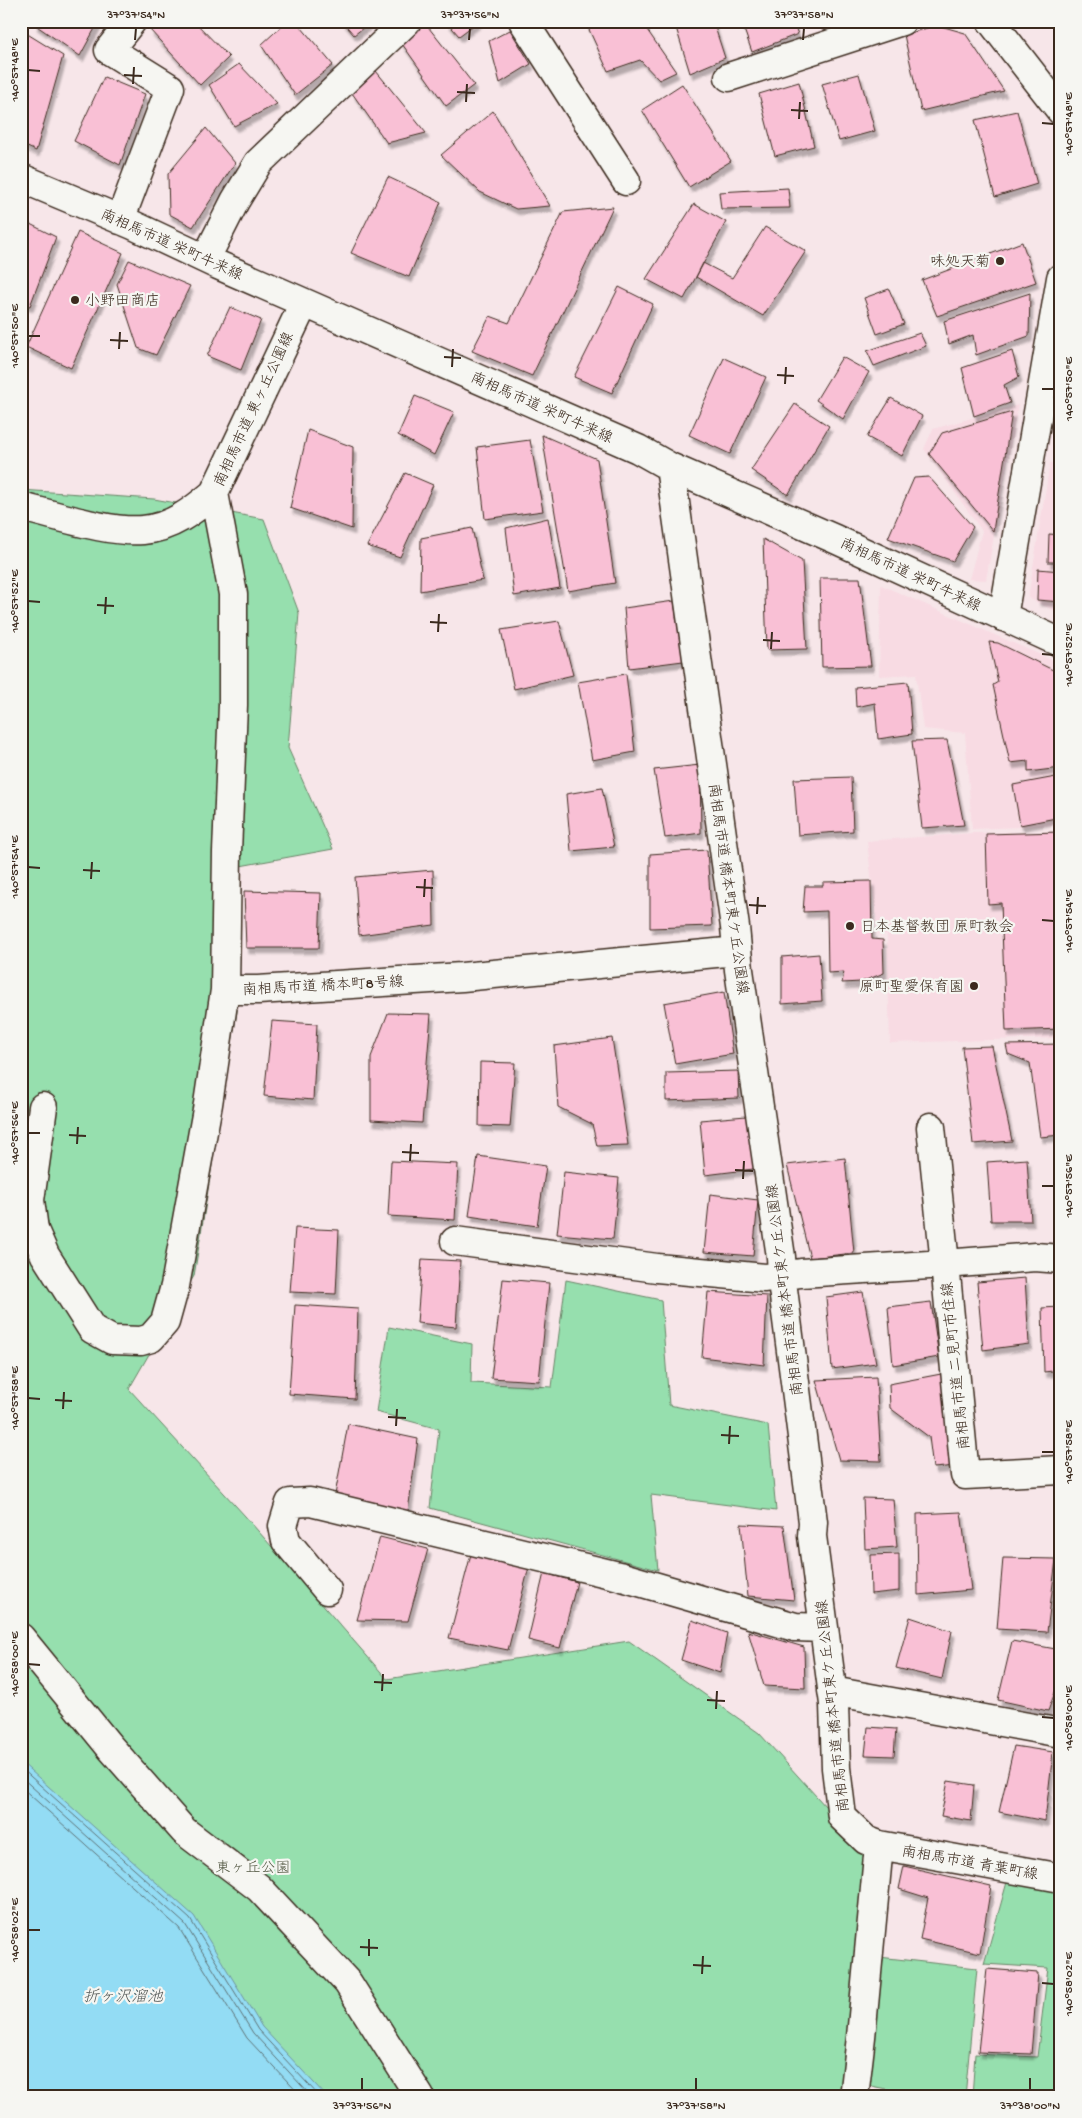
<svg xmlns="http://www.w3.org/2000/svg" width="1082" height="2118" font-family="'Gochi Hand','Klee One',sans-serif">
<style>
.built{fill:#f8dbe3}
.green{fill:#96dfae;stroke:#688466}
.water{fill:#93dcf4;stroke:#70959e}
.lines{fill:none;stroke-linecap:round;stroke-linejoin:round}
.shore{stroke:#5e7174;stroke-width:1}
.building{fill:#f9c0d5;stroke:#3b2a1e;filter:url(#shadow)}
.minor-casing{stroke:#3b2a1e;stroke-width:31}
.minor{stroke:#f6f6f2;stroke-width:28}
.ticks{fill:none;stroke:#3b2a1e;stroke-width:2}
.poi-dot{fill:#3b2a1e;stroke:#f6f6f2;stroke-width:2}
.labels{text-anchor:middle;stroke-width:4.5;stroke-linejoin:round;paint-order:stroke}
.street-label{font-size:15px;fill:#3b2a1e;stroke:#f6f6f2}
.poi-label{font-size:15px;fill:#3b2a1e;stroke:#f6f6f2;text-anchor:end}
.park-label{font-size:15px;fill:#525742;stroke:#f6f6f2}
.water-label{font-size:16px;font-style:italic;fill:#515654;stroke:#f6f6f2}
.neatline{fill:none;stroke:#3b2a1e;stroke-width:2}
.ticks-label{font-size:12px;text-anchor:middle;fill:#3b2a1e}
</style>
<defs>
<filter id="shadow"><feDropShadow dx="3" dy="5.5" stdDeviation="1" flood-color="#0004"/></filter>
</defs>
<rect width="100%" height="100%" fill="#f7e6e9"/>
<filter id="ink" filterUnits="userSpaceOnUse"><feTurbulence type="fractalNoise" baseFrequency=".02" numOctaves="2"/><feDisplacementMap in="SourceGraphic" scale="10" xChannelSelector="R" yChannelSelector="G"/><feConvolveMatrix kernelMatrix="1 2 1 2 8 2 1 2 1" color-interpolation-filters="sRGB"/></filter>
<g filter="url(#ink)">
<path class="built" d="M1018 405 986 580 969 579 982 531 924 449 933 429Z
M1050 463H1061V614L1028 598Z
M881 585 1061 664V825L972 829 965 733 923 729 916 674 879 676Z
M1061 831V1038L890 1043 887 934H878L867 841 973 833Z"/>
<path class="green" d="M21 490 154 499 264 519 299 613 288 748 333 849 240 866 237 1012 194 1276 129 1389 245 1516 387 1679 629 1641 759 1733 865 1850 879 1957 977 1968 965 2097H927L871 2086 867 2097H21Z
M566 1280 661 1300 669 1405 768 1425 776 1511 651 1495 658 1570 430 1508 439 1429 376 1412 389 1327 472 1344 471 1383 552 1387Z
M1007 1882 1061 1892V2097H972L975 2054 1037 2057 1048 1968 984 1964Z"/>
<path class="water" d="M21 1762 194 1916 262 2027 327 2097H21Z"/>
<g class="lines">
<path class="shore" d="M21 1768 190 1919 258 2030 320 2097
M21 1777 185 1924 253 2033 312 2097
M21 1787 179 1928 247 2038 302 2097"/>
</g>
<path class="building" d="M36 21H99L80 56 34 24Z
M160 21H194L229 57 200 85 150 30Z
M287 21H296L333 65 295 95 261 45Z
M342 21H372L354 35Z
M446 21H479L459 36Z
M585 21H641L676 72 659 80 640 60 608 71Z
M674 21H713L725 58 690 73Z
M741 21H792L798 34 752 52Z
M425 23 474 85 446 106 400 41Z
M937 25 965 33 1004 91 921 111 904 35Z
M21 30 63 56 36 151 21 144Z
M510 30 531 64 500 83 489 41Z
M239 64 277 104 234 126 209 85Z
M376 71 426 133 387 143 352 93Z
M859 74 875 131 839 141 822 84Z
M104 77 145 94 120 165 74 141Z
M799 82 814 146 775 156 759 94Z
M682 84 731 161 689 187 642 110Z
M493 111 550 206 516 209 480 192 441 155Z
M1017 111 1037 184 995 197 975 120Z
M206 128 235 163 193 227 169 214 168 174Z
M388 177 441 202 409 277 351 253Z
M788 188 790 208 721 209 719 192Z
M694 204 726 222 684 299 646 279Z
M613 207 532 376 472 351 490 316 509 323 563 212Z
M26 222 56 237 30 306 21 304V232L23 233Z
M765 227 806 251 763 316 696 277 703 263 732 278Z
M78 232 123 253 71 368 26 347Z
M1022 242 1036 282 937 316 922 280Z
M129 260 190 286 156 355 138 348 117 284Z
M619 287 653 304 612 393 574 377Z
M889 289 904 324 877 334 864 298Z
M1030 293 1029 336 976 355 973 335 949 344 944 321Z
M230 307 261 320 241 370 207 356Z
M920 333 926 346 874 366 867 351Z
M1012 351 1019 377 1004 385 1010 403 974 416 962 368Z
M842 357 869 372 843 419 816 400Z
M724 358 766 377 730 454 689 435Z
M415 396 454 412 434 455 398 435Z
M891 398 922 416 902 456 867 437Z
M795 404 829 426 788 495 751 470Z
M1012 412 993 531 929 454 942 433Z
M308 430 353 447 352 529 290 508Z
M542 435 597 459 615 583 568 591Z
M530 440 543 511 485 519 477 447Z
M405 473 433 485 400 557 367 546Z
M929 477 973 527 953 561 888 538 914 478Z
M548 518 560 588 514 596 506 528Z
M472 528 483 580 420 591 421 538Z
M1049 534 1061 535V562H1048Z
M763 539 802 561 807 649 767 650Z
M1038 569 1061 571V602L1037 600Z
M820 578H860L871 666 822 667Z
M674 601 683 661 629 668 624 608Z
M559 621 573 675 514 689 501 630Z
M989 642 998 643 1061 674V722L1056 724 1061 747V768L1028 772V761L1010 763 993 685 998 682Z
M626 674 635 752 592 760 578 682Z
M908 682 912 734 878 739 875 703 856 707 855 687Z
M947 740 964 825 922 828 912 741Z
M700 765 701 833 665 838 654 770Z
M1061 776V817L1020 825 1013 785Z
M851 777 853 831 798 835 794 779Z
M602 788 614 847 571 851 566 794Z
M1061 832V1029L1006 1031 1001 903 988 904 986 834Z
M707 850 712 926 650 928V854Z
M433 870 434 925 359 935 355 877Z
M871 881 872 939 883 940 884 973 861 982 842 983 844 972 828 973 827 911 803 912 805 886H823V882Z
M244 891 321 893 319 948H246Z
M819 954 822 1001 782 1004V957Z
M724 992 733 1054 675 1064 664 1003Z
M388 1013 431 1014 422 1123 371 1120V1057Z
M272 1021 317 1024 313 1100 264 1096Z
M612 1038 628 1145 597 1146 592 1124 558 1107 554 1046Z
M1061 1044V1135L1040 1137 1030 1063 1008 1054 1006 1045Z
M992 1046 1012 1141 973 1144 962 1047Z
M480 1062 515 1063 510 1127 479 1126Z
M738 1071 739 1098 666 1101V1073Z
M746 1116 754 1169 705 1175 700 1120Z
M478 1156 546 1166 537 1226 469 1216Z
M845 1158 854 1253 810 1258 787 1165Z
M1027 1159 1031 1221H991L987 1162Z
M391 1161 458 1164 455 1220 388 1216Z
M564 1172 619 1178 613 1239 557 1234Z
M710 1194 758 1200 753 1256 704 1252Z
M295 1228 339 1230 336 1294 290 1292Z
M422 1259 460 1261 456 1327 417 1323Z
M1025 1278 1029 1344 983 1350 977 1282Z
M503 1279 549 1283 539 1381 491 1378Z
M708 1292 767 1296 764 1365 702 1357Z
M863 1292 876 1363 832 1369 826 1297Z
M931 1302 939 1357 893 1365 888 1307Z
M295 1305 358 1309 355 1399 289 1394Z
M1060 1307 1061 1370 1044 1372 1042 1308Z
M941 1374 957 1466 933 1468 929 1437 890 1408 889 1384Z
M876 1377 881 1461 839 1460 816 1380Z
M348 1424 418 1439 408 1511 335 1495Z
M863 1498 893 1499 897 1547 865 1549Z
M961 1512 971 1590 918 1595 917 1514Z
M741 1524 784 1526 794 1600 748 1596Z
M380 1537 428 1549 408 1621 357 1620Z
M471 1554 529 1567 508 1650 449 1638Z
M899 1554V1591L871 1594 870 1555Z
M1003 1558 1056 1559 1047 1632 997 1629Z
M544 1573 577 1582 560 1648 528 1640Z
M910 1617 952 1631 942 1679 896 1668Z
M692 1620 727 1633 720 1673 681 1660Z
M748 1631 804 1647 805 1688 764 1686Z
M1012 1641 1061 1650V1676L1048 1711 998 1700Z
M868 1727 896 1729 894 1756 865 1755Z
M1014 1746 1053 1752 1045 1821 999 1812Z
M948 1781 974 1785 971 1821 941 1816Z
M904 1866 991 1886 980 1953 920 1939 928 1898 899 1889Z
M987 1969 1038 1973 1031 2054 978 2052Z"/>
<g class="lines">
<g class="minor-casing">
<path id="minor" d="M523 21 626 181
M991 21 1061 111
M729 77 902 21
M21 178 133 225 218 265 638 449 670 467 835 539 1061 643
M120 220 170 88 109 50 132 21
M206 258 235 201 258 163 407 21
M670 467 735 927 739 970 781 1257 783 1289 813 1522 812 1536 834 1704 836 1768 842 1817 866 1840 879 1845 1061 1878
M214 493 233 594V705L227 852 225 990H258L462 977 737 951
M21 507C56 515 108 533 143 530 171 528 194 510 214 493L304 303
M1003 617 1061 278
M43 1107 30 1200 34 1230 45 1255 92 1329 112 1340 141 1341 151 1338 165 1322 175 1286 208 1104 225 990
M931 1127 945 1264 1035 1257 1061 1259
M455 1241 657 1268 765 1278 801 1273 945 1264 965 1475 1061 1470
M327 1590 286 1541 283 1526 290 1503 310 1502 619 1576 795 1627 823 1628
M21 1638 110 1747 184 1831 259 1888 348 1983 420 2097
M832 1691 1061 1733
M854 2097 861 2037 879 1845"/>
</g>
<use href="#minor" class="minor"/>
</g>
</g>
<path class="ticks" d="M135 40 136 28M469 40 470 28M803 40 804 28M28 70 40 71M124 75 142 76M133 84 134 67M457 92 475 93M466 102 467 84M791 110 808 111M799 119 800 102M1042 123 1054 124M28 336H40M110 340 128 341M119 349 120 332M444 357 461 358M452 367 453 349M777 375 794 376M785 384 786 367M1042 389H1054M28 601 40 602M97 605 114 606M105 614 106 597M430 622 447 623M438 632 439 614M763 640 780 641M771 649 772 632M1042 654 1054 655M28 867 40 868M83 870 100 871M91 879 92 862M416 887 433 888M424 897 425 879M749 905 766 906M757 914 758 897M1042 920 1054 921M28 1133H40M69 1135 86 1136M77 1144 78 1127M402 1152 419 1153M410 1161 411 1144M735 1170 753 1171M743 1179 744 1161M1042 1186H1054M28 1398 40 1399M55 1400 72 1401M63 1409 64 1392M388 1417 406 1418M396 1426 397 1409M721 1435 739 1436M729 1444 730 1426M1042 1452H1054M28 1664 40 1665M374 1682 392 1683M382 1691 383 1674M707 1700 725 1701M716 1709 717 1691M1042 1717 1054 1718M28 1930H40M360 1947 378 1948M369 1956V1939M693 1965 711 1966M702 1974 703 1956M1042 1983 1054 1984M362 2090V2078M696 2090V2078M1030 2090V2078"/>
<g class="poi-dot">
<circle cx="1000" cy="261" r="5"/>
<circle cx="75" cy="300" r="5"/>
<circle cx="850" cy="926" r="5"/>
<circle cx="974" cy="986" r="5"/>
</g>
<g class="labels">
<g class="street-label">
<text transform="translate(172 244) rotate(24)" y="5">南相馬市道 栄町牛来線</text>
<text transform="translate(542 407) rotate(24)" y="5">南相馬市道 栄町牛来線</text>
<text transform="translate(253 409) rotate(-65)" y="5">南相馬市道 東ヶ丘公園線</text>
<text transform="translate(911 574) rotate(25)" y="5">南相馬市道 栄町牛来線</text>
<text transform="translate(729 889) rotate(82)" y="5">南相馬市道 橋本町東ケ丘公園線</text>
<text transform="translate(323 985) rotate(-3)" y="5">南相馬市道 橋本町8号線</text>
<text transform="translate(784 1290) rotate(-97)" y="5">南相馬市道 橋本町東ケ丘公園線</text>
<text transform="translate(955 1366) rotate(-96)" y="5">南相馬市道 二見町市住線</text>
<text transform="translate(832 1706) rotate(-96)" y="5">南相馬市道 橋本町東ケ丘公園線</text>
<text transform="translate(970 1862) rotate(10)" y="5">南相馬市道 青葉町線</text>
</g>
<g class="poi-label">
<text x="990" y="266">味処天菊</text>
<text x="85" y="305" text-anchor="start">小野田商店</text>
<text x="860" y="931" text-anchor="start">日本基督教団 原町教会</text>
<text x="964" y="991">原町聖愛保育園</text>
</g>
<g class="park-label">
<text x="253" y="1872">東ヶ丘公園</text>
</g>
<g class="water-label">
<text x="123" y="2001">折ヶ沢溜池</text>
</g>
</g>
<rect width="1082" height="2118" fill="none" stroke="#f6f6f2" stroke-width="55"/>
<rect x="28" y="28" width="1026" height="2062" class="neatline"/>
<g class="ticks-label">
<text x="136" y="18">37°37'54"N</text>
<text x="470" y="18">37°37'56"N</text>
<text x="804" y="18">37°37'58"N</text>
<text transform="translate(14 70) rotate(-90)" y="4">140°57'48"E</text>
<text transform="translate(1068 124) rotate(-90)" y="4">140°57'48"E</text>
<text transform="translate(14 336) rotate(-90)" y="4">140°57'50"E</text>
<text transform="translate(1068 389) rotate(-90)" y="4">140°57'50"E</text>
<text transform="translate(14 601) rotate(-90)" y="4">140°57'52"E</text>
<text transform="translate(1068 655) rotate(-90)" y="4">140°57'52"E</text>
<text transform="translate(14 867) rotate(-90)" y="4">140°57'54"E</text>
<text transform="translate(1068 921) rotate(-90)" y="4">140°57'54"E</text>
<text transform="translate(14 1133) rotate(-90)" y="4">140°57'56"E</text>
<text transform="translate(1068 1186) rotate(-90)" y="4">140°57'56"E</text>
<text transform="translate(14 1398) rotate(-90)" y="4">140°57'58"E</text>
<text transform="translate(1068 1452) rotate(-90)" y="4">140°57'58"E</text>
<text transform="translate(14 1664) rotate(-90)" y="4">140°58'00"E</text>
<text transform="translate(1068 1718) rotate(-90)" y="4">140°58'00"E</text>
<text transform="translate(14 1930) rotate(-90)" y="4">140°58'02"E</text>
<text transform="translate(1068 1984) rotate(-90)" y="4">140°58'02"E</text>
<text x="362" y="2109">37°37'56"N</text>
<text x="696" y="2109">37°37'58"N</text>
<text x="1030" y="2109">37°38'00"N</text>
</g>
</svg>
